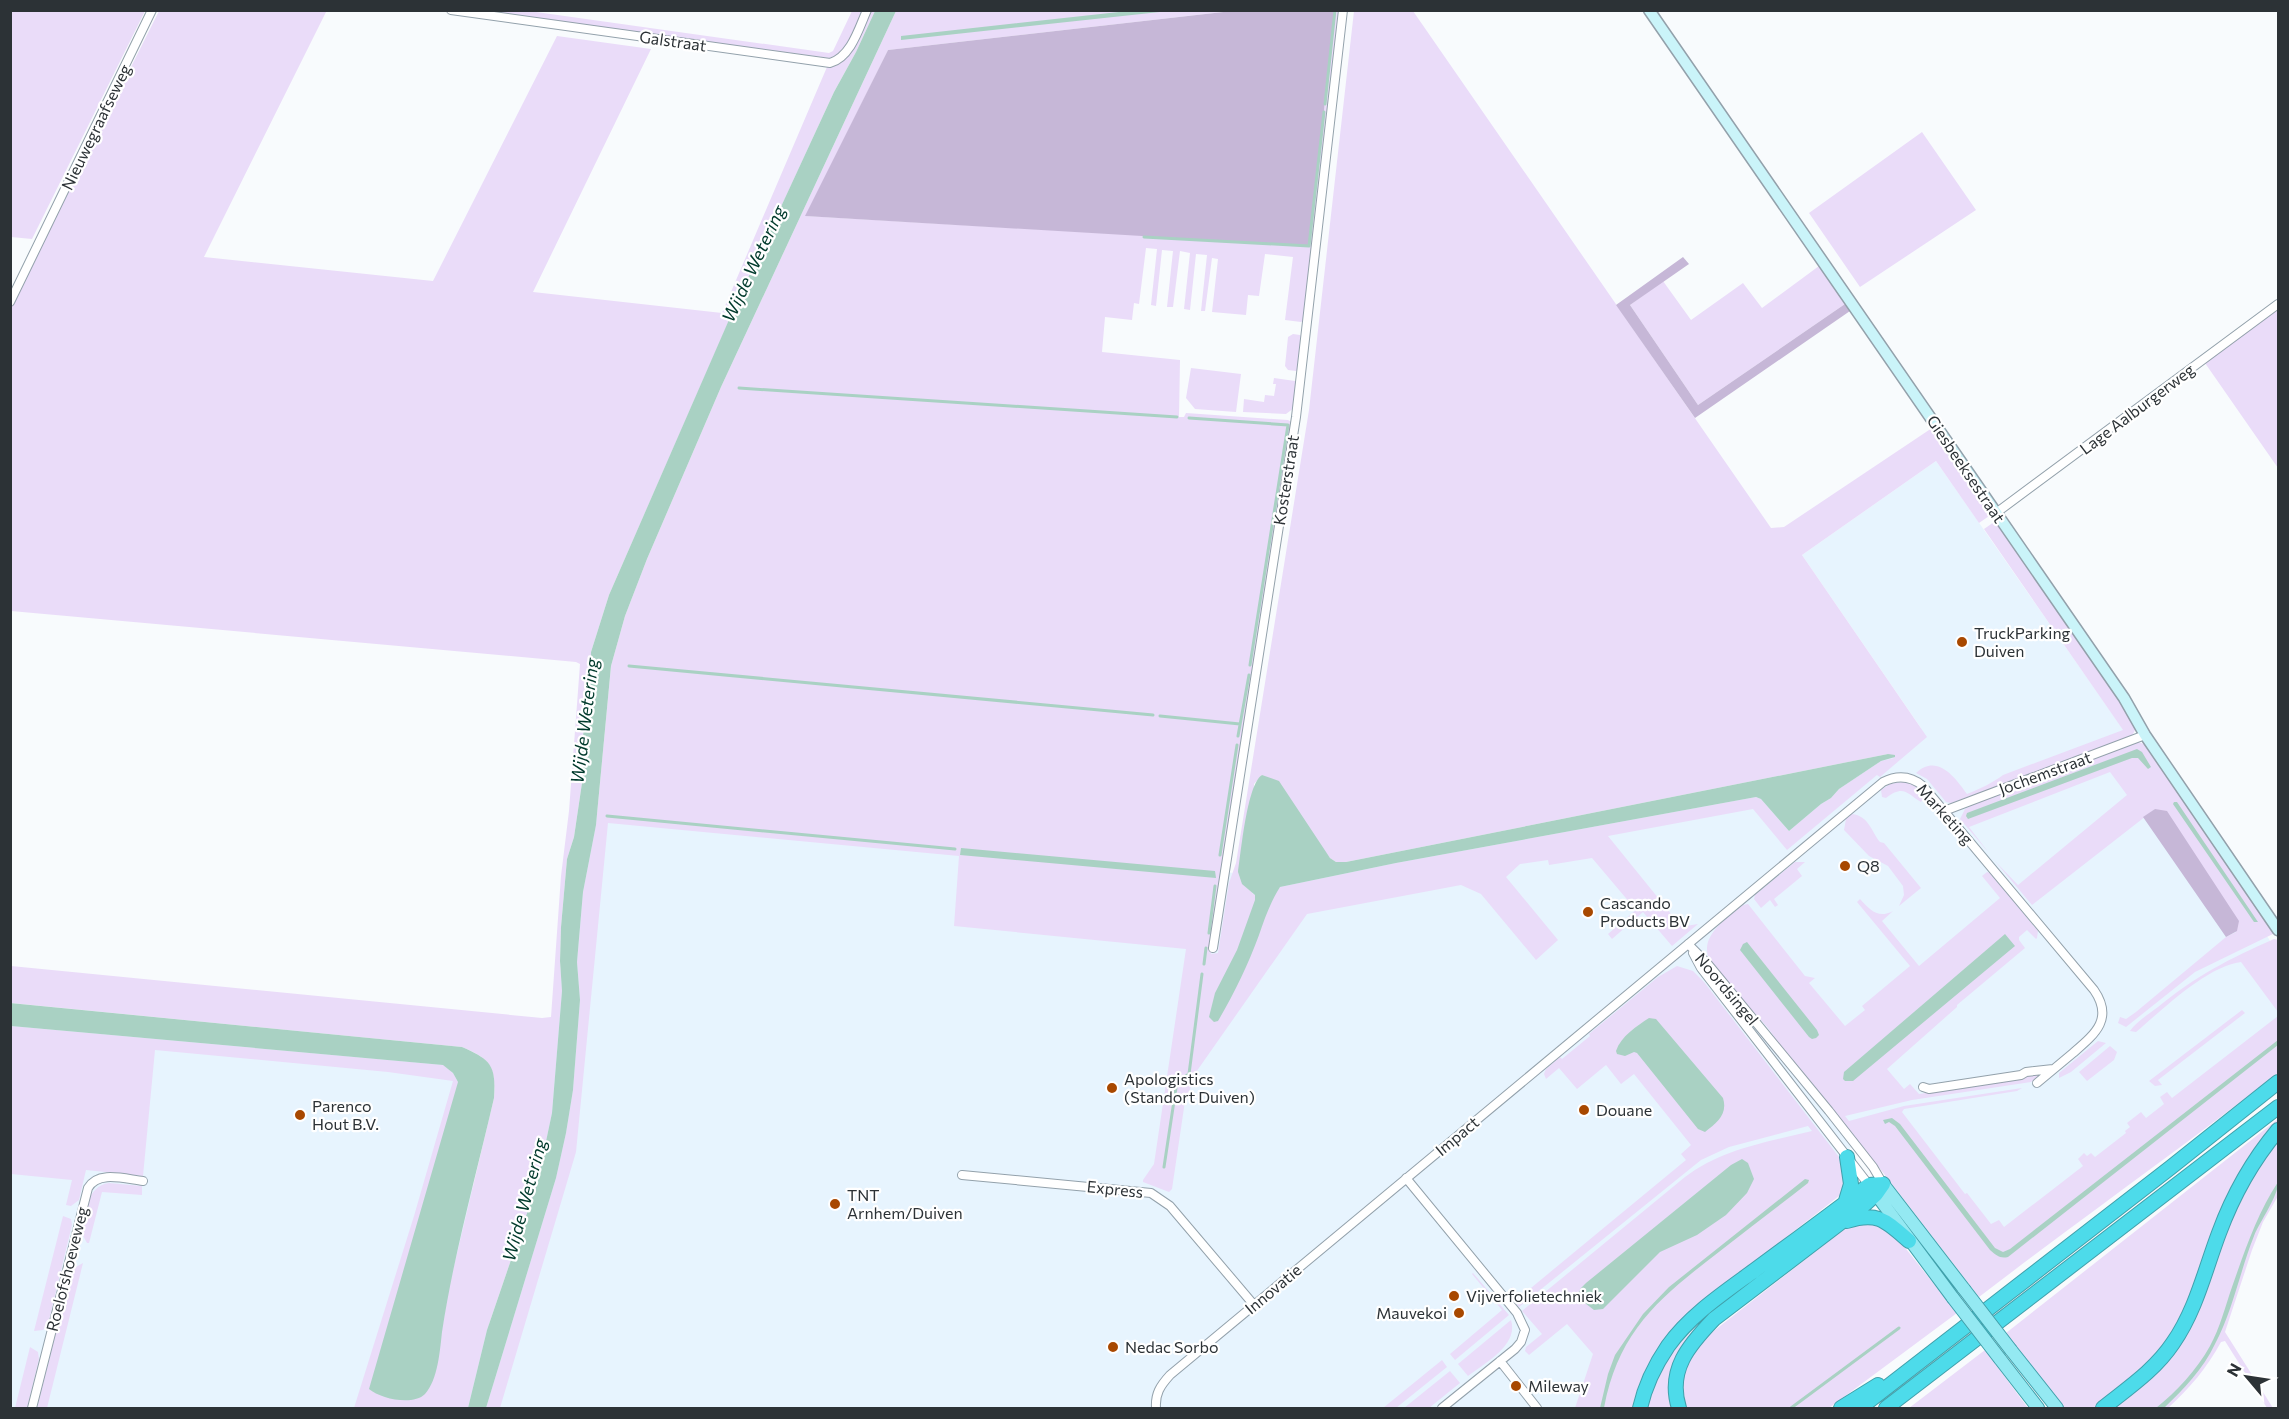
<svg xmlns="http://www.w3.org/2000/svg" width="2289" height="1419" font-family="Commissioner,sans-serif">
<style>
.built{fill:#e7f4fe}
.green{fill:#eadcf9;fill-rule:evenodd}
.forest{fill:#c6b7d7}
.water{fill:#a9d1c3}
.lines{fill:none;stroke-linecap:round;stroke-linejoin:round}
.stream{stroke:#a9d1c3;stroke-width:3}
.street-casing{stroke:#93a1ab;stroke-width:10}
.secondary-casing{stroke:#93a1ab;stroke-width:13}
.primary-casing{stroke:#41a0ab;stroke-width:14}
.highway-casing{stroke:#41a0ab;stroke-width:16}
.street{stroke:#fff;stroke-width:8}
.secondary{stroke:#caf4f9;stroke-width:10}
.primary{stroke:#94e9f2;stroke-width:12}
.highway{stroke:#4ddbea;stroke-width:14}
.primary-bridge-casing{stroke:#41a0ab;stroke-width:14;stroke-linecap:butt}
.primary-bridge{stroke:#94e9f2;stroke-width:12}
.poi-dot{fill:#a84800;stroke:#fff;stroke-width:2}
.labels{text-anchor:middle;stroke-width:4.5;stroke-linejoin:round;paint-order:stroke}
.street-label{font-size:16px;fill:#2c3236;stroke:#fff}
.poi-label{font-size:16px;fill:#2c3236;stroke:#fff;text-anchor:start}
.water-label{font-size:18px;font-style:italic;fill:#003a2c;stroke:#fff}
</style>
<rect width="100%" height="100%" fill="#f8fbfd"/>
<path class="built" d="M1936 461 2278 952V1051L2007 1255 1887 1119 1682 1279 1602 1408H11L10 1016 457 1055 493 1360 588 815 1213 870 1286 881 1887 757 1921 728 1802 555Z"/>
<path class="green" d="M327 10 204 257 433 281 557 36 651 49 533 292 722 313 827 67C853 66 862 31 871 11H875L856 52 834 92 735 307 609 595 591 652 590 693 585 713 582 749V783L574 837 567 859 561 927 560 961 562 991 552 1113 537 1184 487 1330 468 1408H354L414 1216 453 1081 388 1072 155 1050 143 1176 86 1170 79 1200 71 1206 66 1205 72 1180 11 1174V1026L444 1065 453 1073 458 1082 435 1372 449 1287 494 1098C496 1067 491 1059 462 1047L11 1003V966L542 1018 551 1017 561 876 569 811 580 664 576 662 11 611 10 309 159 11Z
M10 11H145L32 239 11 237Z
M479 11H529L829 53 833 51 852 11H863C855 27 849 53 829 58Z
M896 11H1232L888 50 806 216 1309 245 1335 11H1341L1306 319 1301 322 1285 320 1293 257 1265 254 1259 296 1248 295 1246 315 1212 312 1218 259 1212 258 1205 311H1201L1207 255 1196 254 1190 310 1184 309 1190 253 1180 251 1173 307H1167L1173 251 1162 250 1156 306 1151 305 1157 249 1146 248 1139 304 1134 303 1132 320 1105 317 1102 352 1180 360 1179 417H1184L1186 413 1288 420 1293 423 1211 954 1218 953 1229 883 1236 863 1309 410 1354 11H1413L1771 528 1784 527 1932 428 1992 514 1979 523 1936 461 1802 555 1927 737 1880 777 1877 775 1787 850 1753 809 1608 836 1676 920 1686 926 1698 924 1672 946 1643 912 1612 939 1608 934 1636 910 1592 858 1549 865 1548 860 1520 864 1506 877 1558 940 1536 960 1481 894 1461 885 1307 914 1194 1075 1187 1100 1185 1101 1172 1189 1169 1192 1143 1182V1180L1154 1164 1186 949 954 926 959 856 608 823 576 1152 500 1408H486L556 1178 566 1133 573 1090 580 1000 577 962 583 892 596 825 611 666 625 616 647 559 721 387ZM1888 754 1894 758 1881 761 1839 789 1831 798 1821 804 1789 831 1761 799 1756 797 1396 863 1280 887 1258 897 1252 893 1254 784 1262 775 1330 858 1336 862H1346Z
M1922 132 1976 210 1860 287 1809 213Z
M1819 266 1845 304 1698 405 1630 305 1663 281 1691 320 1743 283 1762 308Z
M2278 309V468L2205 363Z
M1293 334 1300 335 1303 339 1299 368 1296 371 1288 370 1285 366 1288 337Z
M1191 368 1241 374 1236 412 1195 409 1186 398Z
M1274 378 1295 381 1297 384 1294 408 1286 414 1243 412 1244 399 1264 402 1265 395 1274 396 1276 384H1273Z
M1997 520 2118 697 2136 728 2131 738 1951 803 1946 802 1927 779 1916 773C1937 753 1955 777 1967 794 1978 790 1994 782 2003 775L2123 730 1984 529Z
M2138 742 2147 745 2275 933 2195 972 2126 1027 2118 1023 2120 1017 2126 1019 2136 1012 2226 937 2236 932 2155 809 2032 905 1994 860 2018 885 2127 795 2110 772 1969 827 1989 853 1960 819 1965 809 1984 799Z
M1902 782C1912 783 1918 788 1925 795L1921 802C1907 794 1904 784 1886 798L1882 797 1881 790 1890 784Z
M1852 814C1869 816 1871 831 1880 842L1884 843 1921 888 1899 906 1904 895 1903 886 1888 866 1869 856 1844 830 1846 819Z
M1795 862H1805L1797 869 1802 876 1774 899 1778 905 1775 907 1770 900 1761 908 1754 899 1755 895Z
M1987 872 1990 873 2038 931 2037 938 2036 939 2027 930 2019 937V940L2025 948 1957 1005V1007L1887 1069 1904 1089 1910 1084 1919 1094 2022 1079 2027 1075 2042 1073 2031 1082 1912 1100 1845 1116 1849 1121 1904 1106 2022 1088 2017 1091 1904 1109 1902 1112 1965 1194 1967 1193 1991 1224 1999 1220 2004 1227 2083 1166 2078 1159 2084 1153 2087 1156 2091 1153 2095 1157 2126 1133 2125 1131 2130 1127 2127 1123 2141 1112 2146 1118 2164 1104 2160 1097 2167 1092 2172 1098 2278 1016V1073C2180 1149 2078 1221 1979 1297L1881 1170 1789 1058 1768 1028 1712 965C1695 938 1725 920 1743 905L1748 904 1805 976 1815 978 1809 983 1845 1026 1865 1010 1862 1006 1910 966 1857 902 1860 899C1870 910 1878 919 1893 911L1882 921 1919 966 2000 898 1982 876Z
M2274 939 2278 940V1012L2241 962C2207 966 2162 1010 2136 1032L2130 1031C2136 1022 2149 1014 2158 1007 2197 975 2229 959 2274 939Z
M1677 966 1693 971 1704 982 1839 1157 1846 1174 1843 1193 1690 1312C1661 1339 1641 1370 1632 1408H1575L1593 1354 1567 1324 1529 1355 1525 1351 1526 1347 1542 1334 1522 1311 1685 1177C1722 1149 1767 1142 1812 1131L1808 1126 1729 1147 1701 1160 1519 1307 1510 1296 1509 1291 1512 1287 1520 1297 1686 1160 1681 1154 1691 1145 1634 1074 1621 1084 1606 1065 1577 1089 1559 1068 1546 1079 1544 1074 1546 1069 1560 1057 1562 1059 1590 1036 1589 1034 1658 977Z
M2242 1010 2245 1013 2158 1080 2162 1085 2155 1086 2149 1081Z
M2098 1041 2106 1043 2071 1072 2059 1078V1073Z
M2110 1046 2117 1052 2114 1060 2087 1081 2079 1072Z
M2278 1119V1125L2265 1140 2196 1288 2165 1349 2096 1408H2063L2006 1333Z
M2278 1141V1196L2263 1222 2252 1250 2225 1332 2273 1408H2267L2225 1341 2221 1342C2207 1368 2189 1389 2168 1408H2114C2137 1389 2163 1372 2180 1346 2206 1306 2214 1258 2233 1215 2245 1188 2260 1164 2278 1141Z
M109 1183 142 1186V1195L102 1192 89 1243H87L81 1232C86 1214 86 1186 109 1183Z
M63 1216 71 1219 72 1225 48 1324 43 1330 34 1331Z
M1871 1221 1895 1235 1957 1313 1829 1408H1685C1677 1377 1686 1361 1706 1337L1847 1227Z
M83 1263 47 1408H37L72 1269Z
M1473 1273 1509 1315 1455 1360 1450 1354 1502 1310 1472 1274Z
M1707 1317 1688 1341 1674 1408H1644C1659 1367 1674 1346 1707 1317Z
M1511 1320C1519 1345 1485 1363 1468 1376L1458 1364Z
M30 1347 38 1352 39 1359 27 1408H15Z
M1985 1350 2028 1408H1909Z
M1442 1360 1447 1367 1396 1408H1383Z
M1450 1371 1460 1383 1429 1408H1404Z"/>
<path class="forest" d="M1232 11H1335L1309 246 805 216 888 50Z
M1683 257 1689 264 1630 305 1698 405 1845 304 1850 311 1695 418 1616 305Z
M2155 809 2167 811 2239 921 2237 931 2226 937 2143 817Z"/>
<path class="water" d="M1137 10 1169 11 901 40V36Z
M875 11H896L721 387 647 559 625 616 611 666 596 825 583 892 577 962 580 1000 573 1090 566 1133 556 1178 486 1408H468L487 1330 537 1184 552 1113 562 991 560 961 561 927 567 859 574 837 582 783V749L585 713 590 693 591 652 609 595 735 306 834 92 856 52Z
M2137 749 2142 752 2151 767 2148 769 2138 758H2132L1968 819 1966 816 1967 813Z
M1888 754 1895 755V757L1881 761 1839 789 1831 798 1821 804 1789 831 1761 799 1756 797 1396 863 1280 887C1270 903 1265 918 1259 935 1248 965 1234 994 1218 1021L1214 1022 1209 1017 1215 993 1237 950 1255 900V895L1242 884 1238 872C1241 853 1247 784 1262 775L1279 781 1330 858 1336 862H1346Z
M2174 802H2177L2258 922H2254L2173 804Z
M961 848 1215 871 1216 878 960 855Z
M2005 934 2015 946 1853 1081H1845L1843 1079 1844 1072Z
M1747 942 1817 1030 1819 1035 1816 1038 1812 1039 1809 1037 1740 950 1743 944Z
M10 1003 462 1047C492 1060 496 1066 494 1098 476 1176 454 1253 442 1332 440 1350 438 1380 425 1394 413 1406 381 1399 369 1389L458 1082 453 1073 443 1065 11 1026Z
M1649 1018 1656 1019 1723 1098C1728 1114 1717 1123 1705 1132L1698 1129 1637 1053 1634 1052 1625 1056 1617 1054 1616 1051C1621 1036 1637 1026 1649 1018Z
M2278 1040V1045L2008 1257C2000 1259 1996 1255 1990 1250L1895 1126 1889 1122 1885 1124 1883 1120 1892 1118 1900 1124 1995 1248 2003 1252 2010 1249Z
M1742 1159 1748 1163 1754 1179 1747 1193 1726 1215 1697 1235 1660 1252 1603 1309 1594 1310 1577 1297 1581 1288 1586 1283 1731 1165Z
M1805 1179 1809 1180 1808 1183C1780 1205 1752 1226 1724 1248 1663 1295 1619 1328 1604 1408H1600L1608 1374 1615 1355 1643 1314 1669 1287Z
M2278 1182C2279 1195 2260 1221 2254 1236 2240 1271 2233 1310 2215 1344 2203 1369 2184 1389 2164 1408H2156C2177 1391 2196 1371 2210 1346 2220 1328 2225 1307 2232 1287 2245 1250 2257 1214 2278 1182Z"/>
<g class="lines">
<path class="stream" d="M1325 104 1335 10
M1144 237 1309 246 1324 112
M739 388 1177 417
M1189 418 1288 425 1250 665
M629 666 1153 715
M1160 716 1240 724
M1238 736 1249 675
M607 816 955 849
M1220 855 1237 745
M1209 933 1215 886
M1204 964 1206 948
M1164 1167 1177 1081 1189 1074 1202 974
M1791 1408 1899 1328"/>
<g class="street-casing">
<path id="street" d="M451 10 830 63C851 57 859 28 867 10
M10 302 152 10
M1996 513 2278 304
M1944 811 2145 735
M1688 944 1707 963 1829 1111 1873 1167 1883 1184
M1213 948 1296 417 1343 10
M1693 953 1701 968 1869 1185
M1923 1087 1929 1089 2021 1075 2026 1072 2053 1069
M962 1175 1151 1193 1170 1206 1254 1305
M1406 1178 1517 1313 1525 1330 1521 1342 1515 1349 1442 1408
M1500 1361 1537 1408
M32 1408 88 1188C98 1170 125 1179 143 1181
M1156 1408C1155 1394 1160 1386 1170 1375L1883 782C1897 775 1911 776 1923 786L2094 990C2114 1019 2095 1034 2073 1053 2061 1063 2049 1073 2037 1083"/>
</g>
<g class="secondary-casing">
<path id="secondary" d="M1649 10 2124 698 2145 735 2278 930"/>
</g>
<g class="primary-casing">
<path id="primary" d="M1883 1184 1964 1289
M1870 1186 1953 1298
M2011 1350 2057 1408
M2000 1359 2038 1408"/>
</g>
<g class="highway-casing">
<path id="highway" d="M1845 1204 1851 1184 1847 1157
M1847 1221C1878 1211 1886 1221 1909 1241
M1640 1408C1645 1386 1655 1365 1668 1346 1690 1315 1725 1292 1755 1270 1793 1242 1831 1214 1869 1185L1883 1184
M1679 1408C1667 1370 1689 1345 1714 1319L1865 1204 1876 1194 1883 1184
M1841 1408 1878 1385
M1860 1408 2170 1168 2278 1082
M1886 1408 2278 1107
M2103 1408C2128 1388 2155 1370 2173 1343 2196 1310 2205 1270 2219 1233 2233 1195 2252 1161 2278 1130"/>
</g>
<use href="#street" class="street"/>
<use href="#secondary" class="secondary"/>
<use href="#primary" class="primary"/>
<use href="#highway" class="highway"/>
<g class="primary-bridge-casing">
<path id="primary-bridge" d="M1964 1289 2011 1350
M1953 1298 2000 1359"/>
</g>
<use href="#primary-bridge" class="primary-bridge"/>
</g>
<g class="poi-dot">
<circle cx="1962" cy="642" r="6"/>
<circle cx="1845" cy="866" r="6"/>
<circle cx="1588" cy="912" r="6"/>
<circle cx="1112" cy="1088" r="6"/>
<circle cx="1584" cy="1110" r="6"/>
<circle cx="300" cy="1115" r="6"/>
<circle cx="835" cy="1204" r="6"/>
<circle cx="1454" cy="1296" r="6"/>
<circle cx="1459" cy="1313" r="6"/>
<circle cx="1113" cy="1347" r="6"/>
<circle cx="1516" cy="1386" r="6"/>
</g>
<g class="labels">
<g class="street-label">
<text transform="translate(673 41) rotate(8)" y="6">Galstraat</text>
<text transform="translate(96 127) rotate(-64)" y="6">Nieuwegraafseweg</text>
<text transform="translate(2137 409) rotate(-37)" y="6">Lage Aalburgerweg</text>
<text transform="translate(1966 469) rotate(56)" y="6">Giesbeeksestraat</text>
<text transform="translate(1286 480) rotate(-81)" y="6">Kosterstraat</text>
<text transform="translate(2045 773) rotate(-20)" y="6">Jochemstraat</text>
<text transform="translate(1945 814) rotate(48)" y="6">Marketing</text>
<text transform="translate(1727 989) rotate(50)" y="6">Noordsingel</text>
<text transform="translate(1457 1136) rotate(-40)" y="6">Impact</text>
<text transform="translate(1115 1189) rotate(6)" y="6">Express</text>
<text transform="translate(67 1269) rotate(-76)" y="6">Roelofshoeveweg</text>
<text transform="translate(1273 1289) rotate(-40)" y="6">Innovatie</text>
</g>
<g class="poi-label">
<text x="1974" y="639">TruckParking<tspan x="1974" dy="18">Duiven</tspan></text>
<text x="1857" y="872">Q8</text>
<text x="1600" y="909">Cascando<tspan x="1600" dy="18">Products BV</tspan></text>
<text x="1124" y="1085">Apologistics<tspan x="1124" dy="18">(Standort Duiven)</tspan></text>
<text x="312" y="1112">Parenco<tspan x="312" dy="18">Hout B.V.</tspan></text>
<text x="1596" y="1116">Douane</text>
<text x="847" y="1201">TNT<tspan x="847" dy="18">Arnhem/Duiven</tspan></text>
<text x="1466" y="1302">Vijverfolietechniek</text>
<text x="1447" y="1319" text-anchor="end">Mauvekoi</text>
<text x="1125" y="1353">Nedac Sorbo</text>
<text x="1528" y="1392">Mileway</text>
</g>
<g class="water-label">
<text transform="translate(754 264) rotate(-65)" y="6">Wijde Wetering</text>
<text transform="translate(585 721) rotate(-83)" y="6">Wijde Wetering</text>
<text transform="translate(525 1200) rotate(-75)" y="6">Wijde Wetering</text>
</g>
</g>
<rect width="2289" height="1419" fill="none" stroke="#2c3236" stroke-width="24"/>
<g transform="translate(2247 1377) rotate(299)" stroke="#ffffff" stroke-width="4.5" paint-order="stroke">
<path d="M0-4.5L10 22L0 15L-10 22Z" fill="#2c3236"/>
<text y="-9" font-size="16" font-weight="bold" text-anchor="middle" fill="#2c3236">N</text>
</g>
</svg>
